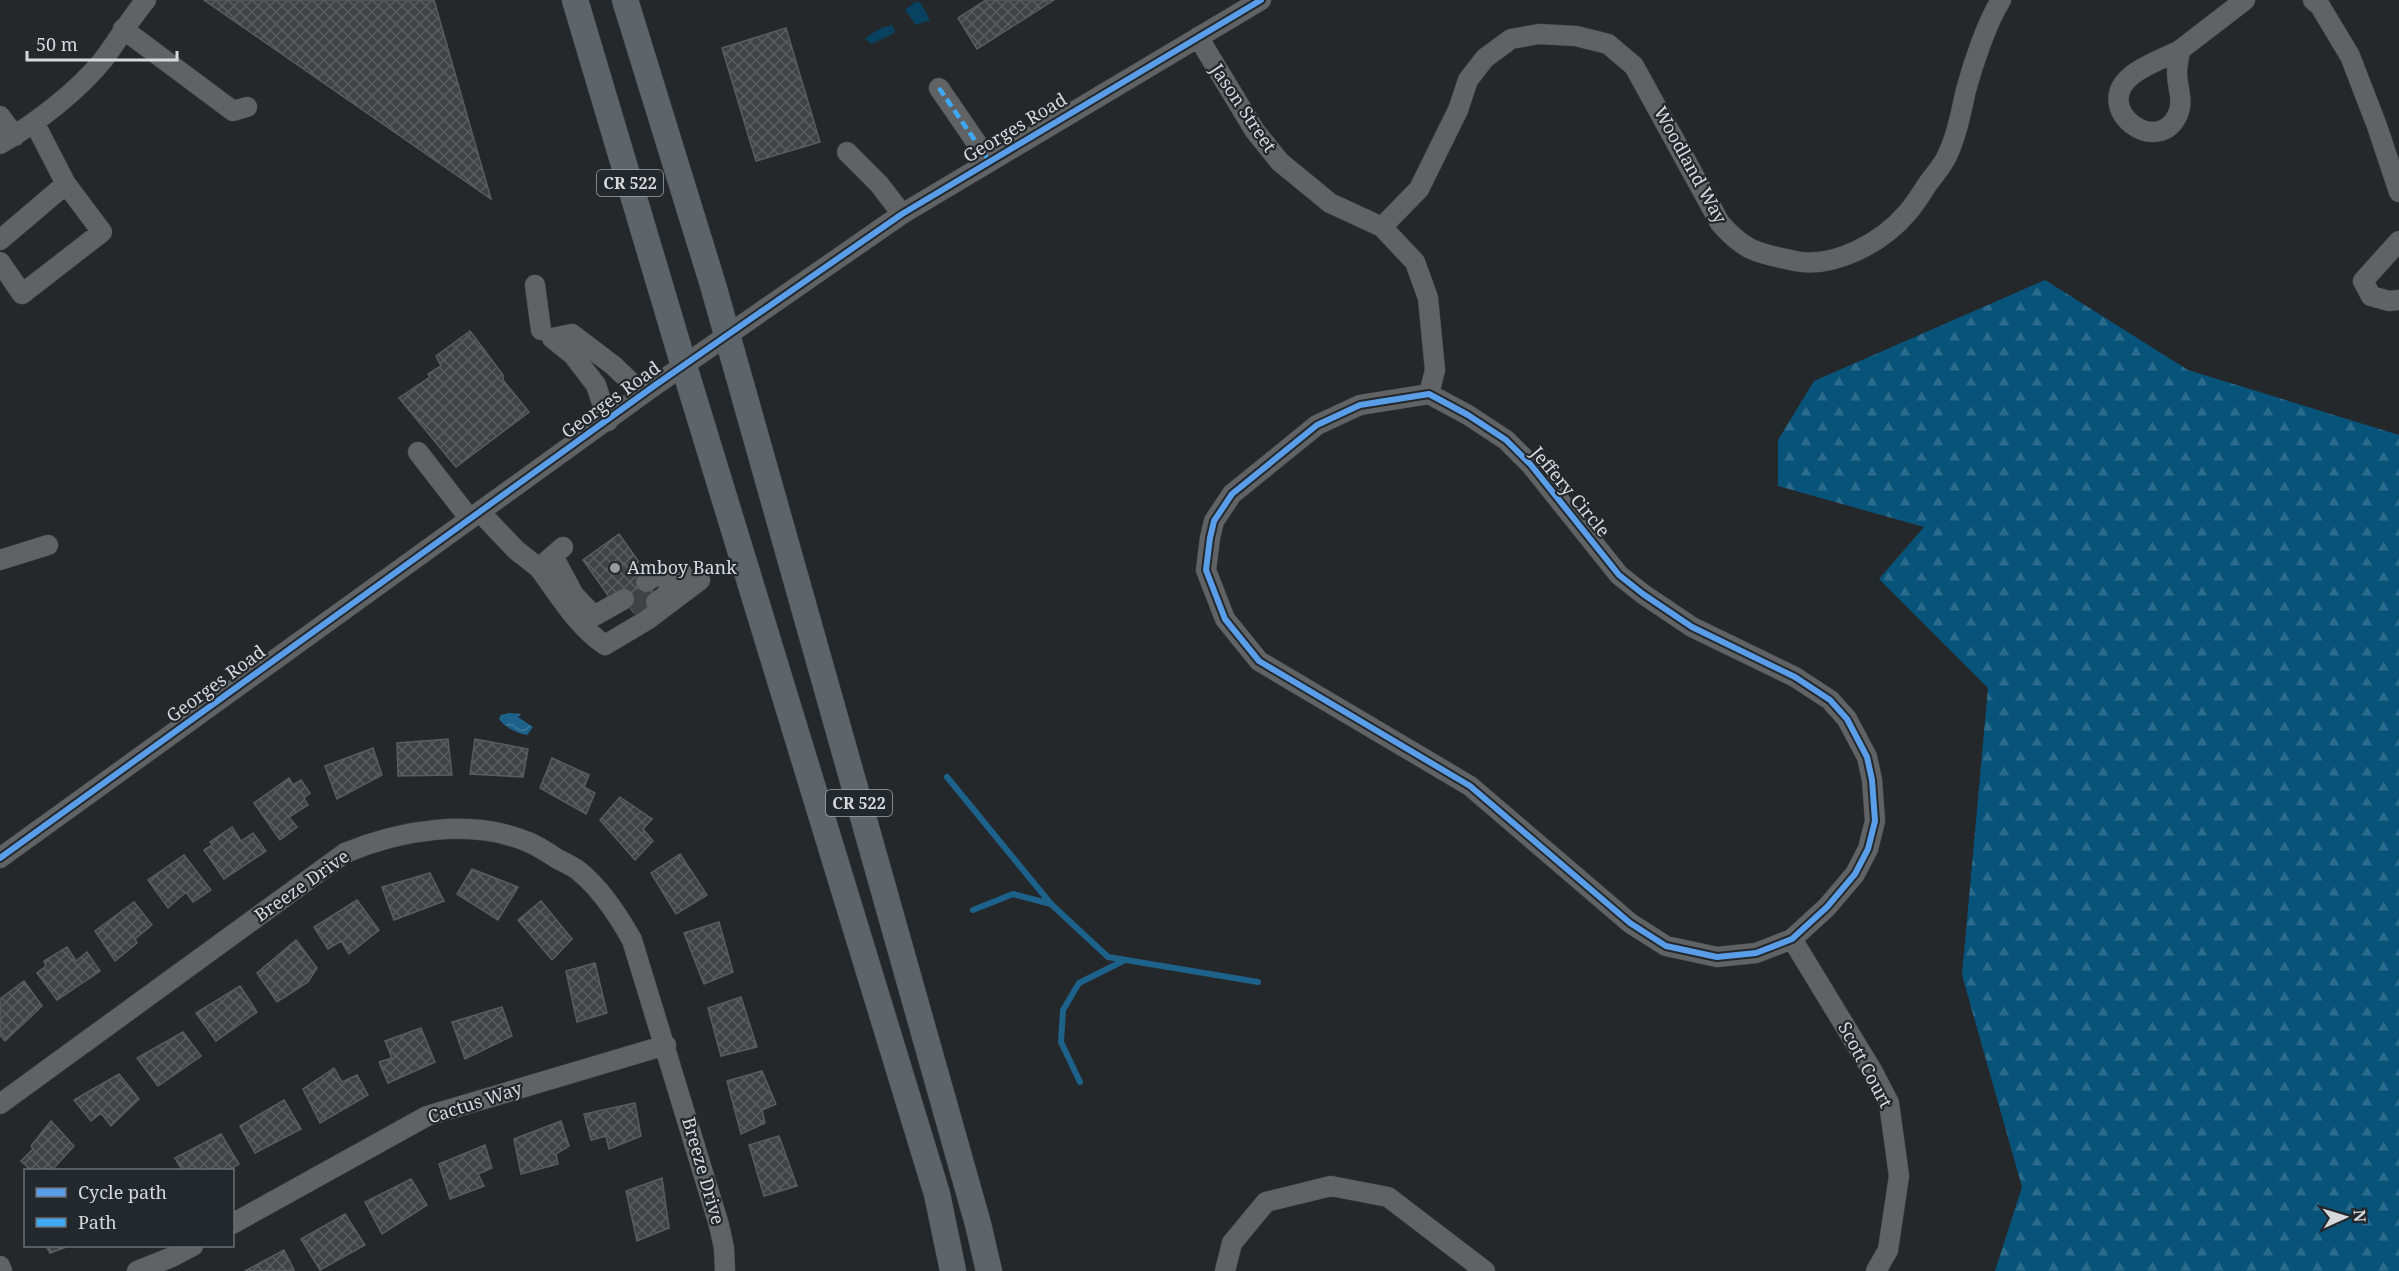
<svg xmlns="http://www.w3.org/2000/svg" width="2399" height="1271" font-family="'Noto Serif',serif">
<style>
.green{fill:#084260}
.forest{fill:url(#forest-firs)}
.water{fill:url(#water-waves)}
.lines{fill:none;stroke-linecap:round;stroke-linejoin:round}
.stream{stroke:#1d628b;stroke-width:6}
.building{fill:url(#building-cross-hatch);stroke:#5a5c5e;stroke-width:1.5}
.minor-tunnel{stroke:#404345;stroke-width:20;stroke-dasharray:20 10;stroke-linecap:butt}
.minor-casing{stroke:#434547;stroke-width:21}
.major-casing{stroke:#434547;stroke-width:27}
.minor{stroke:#606264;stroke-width:20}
.major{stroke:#5d656b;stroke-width:26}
.quiet{stroke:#3fa9f5;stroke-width:4.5;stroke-dasharray:9 4.5;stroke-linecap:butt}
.cycleway-casing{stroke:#23282c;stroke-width:10}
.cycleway{stroke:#5a9eea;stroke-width:6}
.poi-dot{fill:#989b9e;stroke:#23282c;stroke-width:2}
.labels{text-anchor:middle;stroke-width:4.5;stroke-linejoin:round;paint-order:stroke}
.shield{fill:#23282c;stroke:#a0a4a7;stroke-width:1.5}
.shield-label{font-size:16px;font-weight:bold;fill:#d6d9dc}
.street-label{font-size:18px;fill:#d6d9dc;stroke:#23282c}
.poi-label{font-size:18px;fill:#d6d9dc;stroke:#23282c;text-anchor:start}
</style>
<defs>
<pattern id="forest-firs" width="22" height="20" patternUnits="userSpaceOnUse" patternTransform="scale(1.5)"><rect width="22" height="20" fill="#08537a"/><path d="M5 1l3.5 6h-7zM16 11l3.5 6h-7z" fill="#2b6b8c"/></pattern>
<pattern id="water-waves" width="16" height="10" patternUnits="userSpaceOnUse" patternTransform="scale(1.5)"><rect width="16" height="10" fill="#1d628b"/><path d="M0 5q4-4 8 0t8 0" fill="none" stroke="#3d789b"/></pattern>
<pattern id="building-cross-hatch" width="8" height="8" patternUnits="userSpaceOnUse" patternTransform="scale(1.5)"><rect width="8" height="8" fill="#404244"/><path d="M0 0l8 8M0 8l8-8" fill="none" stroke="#5b5d5e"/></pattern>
</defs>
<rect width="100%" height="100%" fill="#25282a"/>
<path class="green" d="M915 2H920L930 20 916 25 905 10Z
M892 25 895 30 893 34 871 44 865 38 881 28Z"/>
<path class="forest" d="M2045 280 2188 370 2399 435V1271H1995L2022 1187 1962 975 1988 688 1879 579 1924 527 1778 486V440L1814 381Z"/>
<path class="water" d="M509 713 521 714 518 717 533 727 527 735C518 733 505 728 499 719L501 715Z"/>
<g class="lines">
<path class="stream" d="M947 777 1051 904 1108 957 1258 982
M973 910 1013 894 1051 904
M1080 1082 1061 1042 1063 1010 1079 983 1125 960"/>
</g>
<path class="building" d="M204 0H434L491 199Z
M986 0H1054L977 49 958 18Z
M786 28 820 142 756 161 722 48Z
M470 331 503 375V380L529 412 456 467 399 398 430 377 428 374 441 366 436 356Z
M619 534 648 575 644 579 657 597 634 613 621 595 612 601 583 560Z
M448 739 452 775 398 776 397 743Z
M475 739 528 749 523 777 470 774Z
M373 748 382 775 337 799 325 766Z
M552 758 589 775 584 787 595 793 586 814 540 788Z
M289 778 293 785 301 780 310 793 304 798 308 805 289 817 297 827 280 840 254 803Z
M620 797 652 819 643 829 653 841 635 860 600 820Z
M232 827 241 841 253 833 266 851 224 879 204 850 212 845 210 842Z
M680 854 707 895 676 914 651 873Z
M184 855 211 890 193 902 186 892 168 908 148 880Z
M472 869 518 887 498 920 457 894Z
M430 873 444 901 394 920 382 887Z
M357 900 379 930 349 954 341 941 328 949 314 927Z
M541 901 572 939 552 960 518 920Z
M134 902 152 925 135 939 137 943 115 961 95 931Z
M719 922 733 972 704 984 684 933Z
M296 940 317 968 308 982 277 1002 257 973Z
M67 947 76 961 87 952 100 971 57 1000 37 973 46 966 44 961Z
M595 963 607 1013 577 1022 566 971Z
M24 981 42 1006 5 1041 0 1035V999Z
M240 986 257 1012 216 1041 196 1013Z
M741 997 757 1047 721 1056 708 1008Z
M502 1007 512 1036 465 1059 452 1022Z
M421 1028 435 1062 388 1083 379 1062 392 1058 385 1041Z
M183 1032 201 1056 158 1086 137 1058Z
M334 1068 342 1082 357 1075 368 1095 320 1123 303 1089Z
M762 1071 776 1104 762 1110 765 1123 741 1134 727 1081Z
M119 1074 139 1099 111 1126 101 1113 91 1121 74 1100Z
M284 1100 301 1129 255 1153 240 1126Z
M635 1103 641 1136 609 1149 606 1136 591 1140 584 1114Z
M51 1121 74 1146 52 1170H31L21 1161 33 1149 31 1146Z
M561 1121 569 1146 556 1154 558 1164 521 1174 514 1139Z
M221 1134 239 1164 229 1170H182L175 1158Z
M779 1136 797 1186 764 1196 749 1145Z
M485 1145 492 1168 478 1174 484 1186 450 1199 439 1164Z
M662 1178 669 1228 637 1241 626 1191Z
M411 1179 427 1205 382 1234 365 1202Z
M345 1214 365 1245 320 1270 301 1239Z
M46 1246H69L50 1253Z
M284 1250 294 1270 292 1271H245Z"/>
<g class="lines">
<path class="minor-tunnel" d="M630 607 653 591"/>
<g class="minor-casing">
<path id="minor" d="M2313 0 2320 6 2350 56 2377 126 2399 192
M123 29 233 111 247 107
M1198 37 1255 131 1280 162 1330 203 1382 227 1415 262 1428 298 1435 370 1429 394
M2180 50C2179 58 2177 65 2177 73 2177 87 2184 100 2178 114 2158 159 2091 109 2131 76 2144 65 2165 58 2180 50Z
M2180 50 2245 0
M939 88 989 161
M0 116 15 136
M0 144C35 124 77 92 103 60 118 40 130 19 146 0
M847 152 879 184 902 214
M1382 227 1419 189 1458 110 1468 80 1485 58 1511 39 1539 34 1576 36 1608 44 1634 66 1720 223C1746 253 1759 253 1795 261 1834 269 1883 242 1908 212 1916 203 1922 192 1929 182 1935 174 1943 165 1947 156 1957 135 1961 112 1966 90 1973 64 1987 22 2001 0
M0 240 66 184
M2399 241 2363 281 2371 296 2389 301 2399 300
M0 262 22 294 102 232 66 184 35 124
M535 285 541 330
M552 338 572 334 614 366 643 394
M552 338 573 355 596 385 608 421
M1429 394 1468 415 1506 440 1531 465 1619 575 1643 594 1692 627 1795 677 1830 700 1847 719 1867 757 1872 780 1875 821 1868 849 1855 874 1827 907 1792 939 1756 953 1717 957 1666 946 1630 923 1470 786 1259 661 1225 619 1206 570 1210 538 1214 521 1232 494 1317 425 1360 405Z
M418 452 470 519
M480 512 516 550 539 568 563 547
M553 556 574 595 594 616 624 599
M0 560 48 545
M539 568C559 595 577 626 605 645L647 620 700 580
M646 582 655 576 682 573
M656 602 664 597 682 573
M0 858 654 386 902 214 1261 0
M1792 939 1873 1072 1889 1103 1899 1176 1888 1250 1876 1271
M0 1104 345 853C400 830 471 818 528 842 538 846 547 852 556 858 563 862 573 866 580 872 602 890 618 915 632 940L719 1225 724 1248 725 1271
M232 1224 427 1116 666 1045
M0 1266 2 1271
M137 1271 172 1257 193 1246
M1225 1271 1232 1243 1266 1202 1331 1186 1388 1197 1485 1271"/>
</g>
<g class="major-casing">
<path id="major" d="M575 0 684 366 937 1194 953 1271
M625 0 713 285 978 1224 989 1271"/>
</g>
<use href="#minor" class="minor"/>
<use href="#major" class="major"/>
<path class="quiet" d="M939 88 989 161"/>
<g class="cycleway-casing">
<path id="cycleway" d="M1429 394 1468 415 1506 440 1531 465 1619 575 1643 594 1692 627 1795 677 1830 700 1847 719 1867 757 1872 780 1875 821 1868 849 1855 874 1827 907 1792 939 1756 953 1717 957 1666 946 1630 923 1470 786 1259 661 1225 619 1206 570 1210 538 1214 521 1232 494 1317 425 1360 405Z
M0 858 654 386 902 214 1261 0"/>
</g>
<use href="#cycleway" class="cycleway"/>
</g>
<circle class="poi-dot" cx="615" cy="568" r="6"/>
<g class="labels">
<g class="shield">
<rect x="597" y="170" width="66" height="26" rx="4.5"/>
<rect x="826" y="790" width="66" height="26" rx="4.5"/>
</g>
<g class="shield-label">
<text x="630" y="189">CR 522</text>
<text x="859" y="809">CR 522</text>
</g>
<g class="street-label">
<text transform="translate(1243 108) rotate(56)" y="6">Jason Street</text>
<text transform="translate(1015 128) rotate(-31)" y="6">Georges Road</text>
<text transform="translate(1690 165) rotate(61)" y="6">Woodland Way</text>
<text transform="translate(611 400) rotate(-36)" y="6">Georges Road</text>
<text transform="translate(1570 492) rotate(50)" y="6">Jeffery Circle</text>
<text transform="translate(216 684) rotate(-36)" y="6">Georges Road</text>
<text transform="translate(302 886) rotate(-35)" y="6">Breeze Drive</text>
<text transform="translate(1865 1065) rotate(62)" y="6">Scott Court</text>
<text transform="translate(475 1103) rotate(-18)" y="6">Cactus Way</text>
<text transform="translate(703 1171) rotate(74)" y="6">Breeze Drive</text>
</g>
<g class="poi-label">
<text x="627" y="574">Amboy Bank</text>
</g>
</g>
<rect x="24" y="1169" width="210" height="78" fill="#23282c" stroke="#6b6f72" stroke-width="1.5"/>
<rect x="36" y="1188" width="30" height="9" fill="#5a9eea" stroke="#6b6f72" stroke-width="1.5"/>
<text x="78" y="1199" font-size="18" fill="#d6d9dc">Cycle path</text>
<rect x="36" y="1218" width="30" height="9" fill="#3fa9f5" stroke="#6b6f72" stroke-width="1.5"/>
<text x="78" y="1229" font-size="18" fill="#d6d9dc">Path</text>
<g transform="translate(2345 1217) rotate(86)" stroke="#23282c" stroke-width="4.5" paint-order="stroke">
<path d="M0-4.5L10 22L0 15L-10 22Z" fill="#d6d9dc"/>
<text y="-9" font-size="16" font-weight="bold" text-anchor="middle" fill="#d6d9dc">N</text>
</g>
<path d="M27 51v9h150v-9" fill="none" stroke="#d6d9dc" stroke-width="3"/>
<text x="36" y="51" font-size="18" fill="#d6d9dc" stroke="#23282c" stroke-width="4.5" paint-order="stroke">50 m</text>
</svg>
